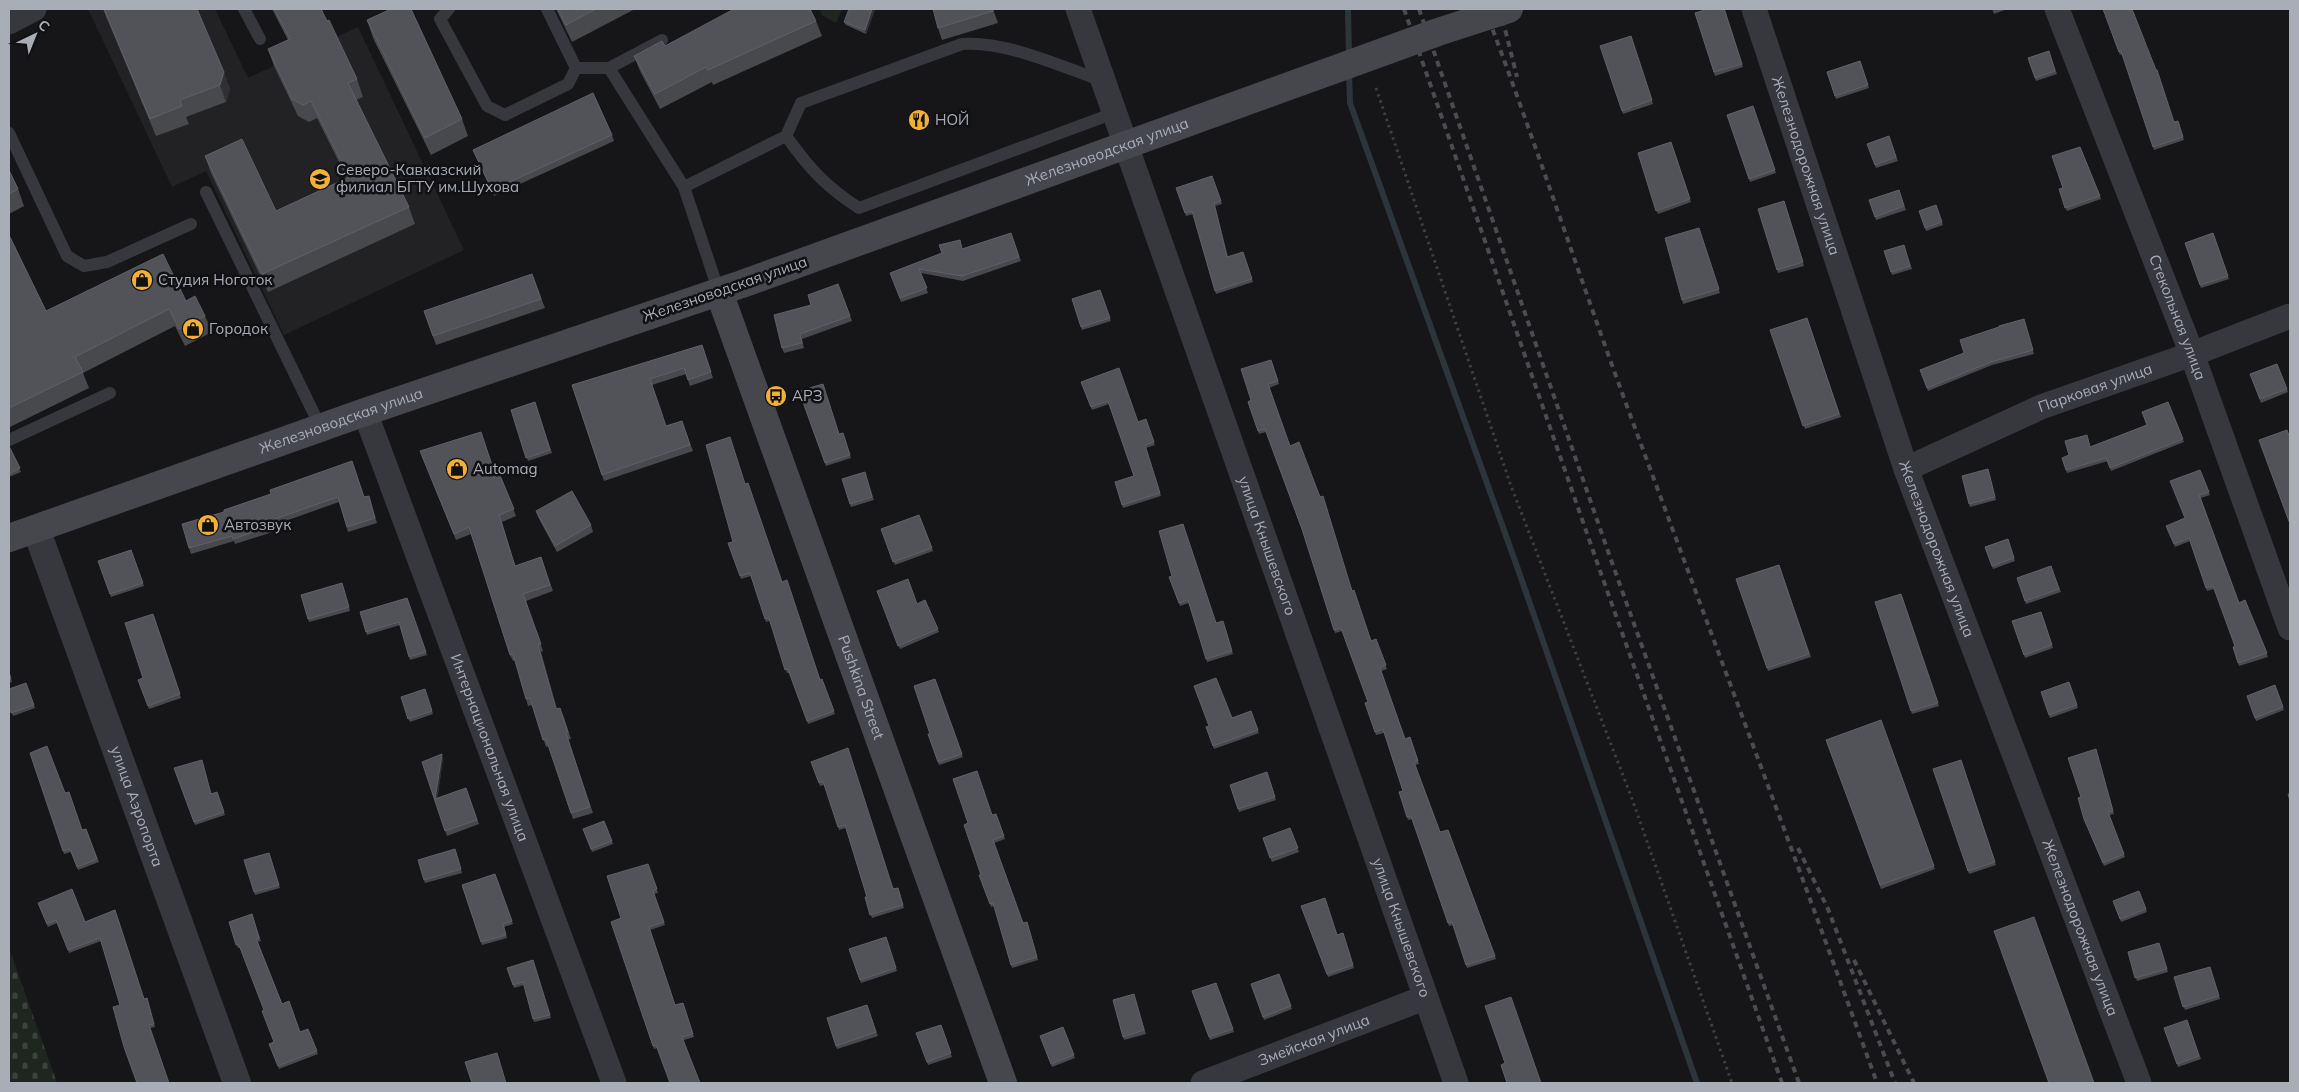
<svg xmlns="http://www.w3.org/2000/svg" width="2299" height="1092" font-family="Mulish,sans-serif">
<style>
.built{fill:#222225}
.forest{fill:url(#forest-crowns)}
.cemetery{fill:url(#cemetery-stones)}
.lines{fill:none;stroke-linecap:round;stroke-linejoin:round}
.stream{stroke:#2c353c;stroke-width:6}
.path{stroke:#3d3f44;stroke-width:3;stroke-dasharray:2.5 4;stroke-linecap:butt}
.service{stroke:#37383d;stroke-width:12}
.minor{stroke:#37383d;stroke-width:25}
.tertiary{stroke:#37383d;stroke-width:28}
.secondary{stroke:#45474d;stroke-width:28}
.rail{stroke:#4a4c52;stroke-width:4;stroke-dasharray:6 5;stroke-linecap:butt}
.secondary-bridge{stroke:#45474d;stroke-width:28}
.wall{fill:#47494d}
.shaded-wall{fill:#2f3033}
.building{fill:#525359;stroke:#5f6168}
.labels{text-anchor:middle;stroke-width:5;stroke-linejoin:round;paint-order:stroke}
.poi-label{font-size:15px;fill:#a8adb8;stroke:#111113;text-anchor:start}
.street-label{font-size:15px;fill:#a8adb8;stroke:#111113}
</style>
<defs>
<pattern id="forest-crowns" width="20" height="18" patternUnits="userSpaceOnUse" patternTransform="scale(1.25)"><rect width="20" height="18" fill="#1e261f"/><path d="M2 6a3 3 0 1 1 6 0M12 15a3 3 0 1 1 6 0" fill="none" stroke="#3c433d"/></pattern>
<pattern id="cemetery-stones" width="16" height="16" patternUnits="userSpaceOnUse" patternTransform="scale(1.25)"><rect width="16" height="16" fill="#1e261f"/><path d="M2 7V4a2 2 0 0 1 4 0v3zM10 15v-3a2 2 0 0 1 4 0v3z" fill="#3c433d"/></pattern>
</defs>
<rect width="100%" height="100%" fill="#161618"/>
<path class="built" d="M88 9H215L248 78 358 27 464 250 284 335 206 171 172 187Z"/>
<path class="forest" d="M820 9H842L836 23 822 15Z"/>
<path class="cemetery" d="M9 948 57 1083H9Z"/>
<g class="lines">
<path class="stream" d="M1348 9 1349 57
M1349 70 1350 103 1514 558 1697 1083"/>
<path class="path" d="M1376 88 1511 486 1631 796 1732 1083"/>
<path class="service" d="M244 9 260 39
M449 9 440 19 487 106 505 115 568 84 576 68 547 9
M576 68H609L662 40
M609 68 684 187 719 292
M9 133 67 256 84 266 107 262 191 224
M786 136C809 168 826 187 859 208L1114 113
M684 187 786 136 801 103 962 44C1007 41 1060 66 1103 81
M206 192 321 428
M9 440 110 393"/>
<g class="minor">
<path id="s1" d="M1078 9 1456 1083"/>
<path id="s2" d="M1754 9 1906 469 2139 1083"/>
<path id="s3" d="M2057 9 2192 354 2290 628"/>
<path d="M9 22 34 9"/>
<path id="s4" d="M365 412 614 1083"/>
<path id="s5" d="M1906 469 2041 407 2192 354 2290 316"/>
<path id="s6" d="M1203 1083 1424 998"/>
</g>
<path class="tertiary" id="s7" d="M36 529 237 1083"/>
<g class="secondary">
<path id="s8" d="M719 292 1003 1083"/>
<path id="s9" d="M9 538 365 412 736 286"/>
</g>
<path class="rail" d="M1404 9 1598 565 1782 1083
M1419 9 1610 557 1799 1083
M1485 9C1535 141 1579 276 1628 409 1711 634 1796 858 1877 1083
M1500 9 1517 77
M1798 848 1828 909 1895 1083
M1854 960 1914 1083"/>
<path class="secondary-bridge" id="s10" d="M742 284 1438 32 1509 9"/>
</g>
<path class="wall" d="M103 9H197L230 89 226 102 186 117 189 124 156 136Z
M272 9H321L357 79 363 97 356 100 409 207 415 224 268 292 211 173 205 156 276 211 347 178 317 118 309 122 298 116 274 66 268 49 288 40Z
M556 9H635L572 42Z
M875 9 866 34 846 25 844 22Z
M993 9 998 23 942 40 938 28Z
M1725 9 1743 67 1715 76 1695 13Z
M1992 9H2007L1994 14Z
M2103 9 2174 122 2178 121 2184 140 2154 150 2122 54 2120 55Z
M367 20 462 119 468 136 431 155 373 38Z
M816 21 822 36 713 85 712 82 660 109 640 71 634 56 665 46Z
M1631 36 1653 104 1623 114 1600 46Z
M2049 51 2057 74 2036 81 2028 58Z
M1860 61 1869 88 1836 99 1827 72Z
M1753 106 1776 173 1750 182 1727 115Z
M612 135 614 141 494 196 473 150Z
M1889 136 1898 161 1876 168 1867 144Z
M1671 142 1691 202 1658 214 1638 153Z
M2080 147 2101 199 2067 211 2059 189 2063 188Z
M9 170 18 189 24 206 9 214Z
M1212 176 1222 204 1215 206 1228 257 1243 252 1253 282 1216 294 1193 214 1186 216 1176 188Z
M1899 190 1906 210 1876 220 1869 200Z
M1784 201 1804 266 1778 273 1758 209Z
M1936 205 1943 225 1926 231 1919 211Z
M1699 228 1720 293 1683 304 1682 300Z
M1011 233 1021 261 963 281 921 273 928 293 901 302 890 273Z
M2213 233 2229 279 2201 288 2185 243Z
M9 235 46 311 186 301 205 316 212 332 185 346 175 326 83 373 89 388 10 427 9 425Z
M1904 245 1912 269 1892 275 1884 251Z
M532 274 545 308 436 345 424 311Z
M838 284 852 321 802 339 804 348 784 353 782 348 811 305Z
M1100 290 1111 321 1082 330 1072 299Z
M1807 318 1841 417 1805 429 1770 330Z
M2024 319 2034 354 1992 365 1928 391 1920 370 1964 353Z
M702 345 713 378 690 386 686 374 652 385 666 426 682 421 693 451 604 481 572 385Z
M1271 360 1279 384 1269 388 1290 446 1352 591 1371 641 1376 639 1387 669 1381 671 1405 739 1410 737 1419 764 1415 765 1440 832 1448 830 1496 959 1467 968 1453 925 1449 926 1412 819 1408 820 1407 817 1403 791 1384 733 1376 735 1365 703 1368 702 1342 631 1335 633 1302 530 1266 432 1259 434 1248 402 1251 400Z
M2277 364 2288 392 2261 403 2250 374Z
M1081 382 1138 422 1146 419 1155 445 1146 448 1161 496 1123 508 1115 482 1134 476 1109 404 1092 410Z
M799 391 839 434 843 433 851 458 826 466Z
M535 402 552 453 528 461 511 410Z
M2168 402 2184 442 2111 471 2108 461 2067 473 2062 458 2147 425Z
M9 446 21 472 9 477Z
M420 451 494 468H497L516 516 502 522 515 566 541 557 553 591 526 601 543 651 541 652 557 709 563 715 571 739H568L593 813 573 819 549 746 546 747 532 705 528 706 526 699 515 660 513 661 510 655 471 534 456 540Z
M2200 470 2210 495 2201 498 2239 603 2245 600 2268 657 2239 666 2233 647 2235 646 2214 589 2207 591 2190 541 2175 547 2167 529 2185 518Z
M865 472 874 500 851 507 842 479Z
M1989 472 1996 500 1970 507 1969 504Z
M745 484 782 582 820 680 822 679 835 714 808 724 789 673H787L770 621 766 622 751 576 741 579 728 543 733 542Z
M271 494 364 497 370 501 377 523 348 532 339 502 277 524 279 530 235 544 234 541 191 554 189 548 224 512Z
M536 511 591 525 593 532 557 552 538 517Z
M919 515 933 551 895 565 881 529Z
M2008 539 2015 561 1993 569 1985 547Z
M131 550 144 586 111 597 98 561Z
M1779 565 1811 657 1768 671 1736 579Z
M2051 566 2061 592 2026 604 2017 578Z
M1169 577 1216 623 1223 621 1233 654 1207 662 1189 603 1180 606Z
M342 583 350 611 309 622 301 595Z
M877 591 917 604 925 600 939 632 900 649Z
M1901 594 1939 706 1912 714 1875 602Z
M407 598 427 655 410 660 400 625 367 635 360 612Z
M2041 612 2053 648 2025 658 2012 621Z
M153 614 181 698 149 709 138 680 143 678Z
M9 671 12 682 9 683Z
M935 679 963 757 939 765 928 734H930Z
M2069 682 2078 708 2050 718 2041 692Z
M26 683 35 708 13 716 9 706Z
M2275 685 2284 710 2256 721 2247 696Z
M425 689 433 714 410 722 401 697Z
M1251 711 1259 733 1214 749 1206 727Z
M1881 720 1935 869 1881 889 1826 740Z
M2096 749 2114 814 2109 815 2125 857 2104 866 2084 819 2081 797Z
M30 753 65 793 82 830 86 829 99 862 78 870 71 852 64 854Z
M443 759 437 798 466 788 479 824 447 836 422 762Z
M1961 760 1996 865 1969 874 1933 769Z
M811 762 894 889 898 888 904 908 872 918 865 897H867L846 828 839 830 824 785 820 786Z
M174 768 212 794 217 792 225 815 195 825Z
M1267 772 1276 800 1239 812 1230 785Z
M996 814 1005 839 994 843 1023 923 1027 922 1038 960 1012 968 994 906 991 907 979 875H981L992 815Z
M604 821 613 844 592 852 583 829Z
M1290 828 1299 852 1272 862 1263 838Z
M455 849 462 873 425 883 418 860Z
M269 853 280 888 255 895 244 860Z
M648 864 658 893 654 894 665 925 650 930 675 1005 683 1003 694 1037 654 1049 611 922 621 918Z
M495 874 513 924 504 927 507 938 482 945 462 885Z
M2139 891 2147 912 2121 922 2113 901Z
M38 903 85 922 115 910 144 999 147 998 155 1027 150 1028 120 1005 101 941 69 953 57 923 48 927Z
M1301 906 1337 935 1343 933 1354 968 1328 977Z
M252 914 261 941 258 942 282 1004 300 1032 308 1029 318 1054 279 1069 269 1044 274 1042 264 1010 240 948H238L229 922Z
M886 937 897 971 861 983 849 949Z
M2159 943 2168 972 2137 981 2128 952Z
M533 960 551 1018 534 1022 524 985 514 988 507 968Z
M2210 967 2220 999 2185 1010 2174 977Z
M1279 974 1292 1009 1264 1020 1251 984Z
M1216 983 1234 1032 1210 1040 1192 991Z
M1134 994 1146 1034 1124 1040 1113 1000Z
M867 1005 878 1036 837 1049 827 1018Z
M2187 1020 2201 1059 2178 1067 2164 1028Z
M941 1025 952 1057 928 1065 916 1033Z
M1063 1027 1075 1058 1052 1067 1040 1036Z"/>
<path class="shaded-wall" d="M872 9H875L866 34 865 30Z
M224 72 230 89 226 102 220 85Z
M538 645 541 652 559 716 556 709Z
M442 754 443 759 437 803 435 799Z"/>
<path class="building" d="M104 9H197L224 72 220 85 180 100 182 106 150 119Z
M274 9H321L327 21 329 20 357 79 348 83 409 207 262 274 205 156 242 139 276 211 349 177 311 101 303 105 292 99 268 49 290 39Z
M391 9H411L462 119 425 138 367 20Z
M558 9H596L566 25Z
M734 9H810L816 21 708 70 706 67 655 94 634 56 662 41 665 46Z
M849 9H872L865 30 844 22Z
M933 9H993V11L938 28Z
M1708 9H1724L1742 64 1714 72 1695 13Z
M2103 9H2132L2156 70H2157L2174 122 2178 121 2183 137 2153 147 2121 51 2119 52Z
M1631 36 1652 100 1622 111 1600 46Z
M2049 51 2055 71 2035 78 2028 58Z
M1860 61 1868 85 1835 96 1827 72Z
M593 93 612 135 492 190 473 150Z
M1753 106 1775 170 1749 179 1727 115Z
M1889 136 1896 157 1875 165 1867 144Z
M1671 142 1690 199 1656 211 1638 153Z
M2080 147 2100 196 2065 208 2059 189 2063 188 2052 156Z
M9 170 18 189 9 194Z
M1212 176 1221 201 1214 203 1227 257 1243 252 1252 279 1215 291 1192 211 1185 213 1176 188Z
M1899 190 1904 206 1875 217 1869 200Z
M1784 201 1803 262 1777 270 1758 209Z
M1936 205 1942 222 1925 228 1919 211Z
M1699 228 1719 289 1682 300 1665 238Z
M1011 233 1019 257 962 276 919 269 927 288 900 298 890 273 942 253 939 245 960 240 962 249Z
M2213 233 2228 276 2200 285 2185 243Z
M9 235 46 311 163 254 186 301 195 296 205 316 179 329 169 309 75 357 83 372 9 408Z
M1904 245 1910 266 1891 272 1884 251Z
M532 274 541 299 433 336 424 311Z
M838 284 850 316 800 334 802 343 782 348 774 315 811 305 808 295Z
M1100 290 1110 318 1081 327 1072 299Z
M1807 318 1839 414 1803 426 1770 330Z
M2024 319 2033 350 1991 362 1927 388 1920 370 1964 353 1960 340 1999 327V326Z
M702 345 711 372 688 380 684 368 650 379 666 426 682 421 690 445 602 475 572 385Z
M1271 360 1278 381 1268 384 1290 446 1299 442 1320 497 1323 496 1352 591 1354 590 1371 641 1376 639 1386 665 1380 668 1405 739 1410 737 1418 761 1414 762 1440 832 1448 830 1495 956 1466 965 1452 922 1448 923 1411 816 1407 817 1399 792 1403 791 1383 729 1375 732 1365 703 1368 702 1341 628 1334 630 1302 529 1265 429 1258 431 1248 402 1251 400 1241 369Z
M2277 364 2287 389 2260 399 2250 374Z
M1119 368 1138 422 1146 419 1154 442 1145 445 1160 493 1122 505 1115 482 1134 476 1108 401 1091 407 1081 382Z
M823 384 839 434 843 433 850 455 825 463 799 391Z
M535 402 550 450 526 458 511 410Z
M2168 402 2183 439 2110 468 2106 458 2066 470 2062 458 2069 455 2065 441 2087 435 2090 447 2147 425 2142 412Z
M2287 430 2290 438V524L2259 440Z
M481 432 493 468H497L514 509 499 515 515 566 541 557 550 585 523 594 541 644 538 645 556 709 560 708 568 732 566 733 590 807 571 813 546 739 543 740 530 698 526 699 513 654 510 655 469 527 454 534 420 451Z
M730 437 745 484 748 483 782 582 787 580 820 680 822 679 834 711 807 721 788 669 785 670 769 618 765 619 750 573 740 576 728 543 733 542 706 445Z
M9 446 20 468 9 474Z
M352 461 364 497 369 496 375 518 347 527 338 497 275 519 277 524 233 539 232 536 189 548 182 524 224 512V510L271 494 270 490Z
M1988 469 1995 497 1969 504 1962 476Z
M2200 470 2209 492 2199 495 2239 603 2245 600 2267 653 2238 663 2233 647 2235 646 2213 586 2206 588 2189 538 2174 544 2166 526 2185 518 2170 481Z
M865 472 872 497 850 504 842 479Z
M572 491 591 525 555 546 536 511Z
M919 515 932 548 893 562 881 529Z
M1183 524 1216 623 1223 621 1232 651 1206 659 1188 600 1179 603 1169 577 1172 576 1159 531Z
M2008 539 2014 558 1992 566 1985 547Z
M131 550 143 583 110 594 98 561Z
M1779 565 1809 654 1767 668 1736 579Z
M2051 566 2059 589 2025 601 2017 578Z
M908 579 917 604 925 600 938 629 898 646 877 591Z
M342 583 349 607 308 619 301 595Z
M1901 594 1938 703 1911 711 1875 602Z
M407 598 426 652 409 657 399 622 366 632 360 612Z
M2041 612 2052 645 2024 655 2012 621Z
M153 614 180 694 148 706 138 680 143 678 125 623Z
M9 672 11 679 9 680Z
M1216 678 1232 718 1251 711 1258 730 1213 746 1206 727 1209 726 1194 686Z
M935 679 962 754 938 762 928 734H930L914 686Z
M2069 682 2077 705 2049 715 2041 692Z
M26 683 34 705 11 713 9 706V689Z
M2275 685 2283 707 2255 718 2247 696Z
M425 689 432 711 408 719 401 697Z
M1881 720 1934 866 1880 885 1826 740Z
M47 746 65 793 69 792 82 830 86 829 97 859 77 867 70 849 63 851 30 753Z
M848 748 893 889 898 888 903 905 870 915 865 897H867L845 825 838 827 823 781 819 783 811 762Z
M2096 749 2113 811 2108 812 2124 854 2103 863 2084 819 2078 798 2081 797 2068 758Z
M442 754 435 799 466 788 477 820 445 831 422 762Z
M202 760 211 794 217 792 224 812 194 822 174 768Z
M1961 760 1995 862 1968 871 1933 769Z
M977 771 992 815 996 814 1004 836 993 840 1023 923 1027 922 1037 957 1011 965 993 903 990 904 979 875H981L964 825 968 823 953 779Z
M1267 772 1275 797 1238 809 1230 785Z
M2288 794H2290V801Z
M604 821 612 841 591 849 583 829Z
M1290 828 1298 848 1270 858 1263 838Z
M455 849 461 869 424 880 418 860Z
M269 853 279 885 254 892 244 860Z
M648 864 657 889 653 891 664 922 649 927 675 1005 683 1003 693 1034 682 1037 700 1083H670L656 1045 653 1046 611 922 621 918 607 876Z
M495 874 512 921 503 924 506 935 481 942 462 885Z
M72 889 85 922 115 910 144 999 147 998 154 1024 149 1025 169 1083H137L124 1047 113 1007 120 1005 100 938 68 950 56 920 47 924 38 903Z
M2139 891 2146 909 2120 919 2113 901Z
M1325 898 1337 935 1343 933 1353 965 1327 974 1301 906Z
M252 914 259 938 256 939 282 1004 289 1001 300 1032 308 1029 317 1051 278 1066 269 1044 274 1042 262 1011 264 1010 239 945H236L229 922Z
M2034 917 2094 1083H2049L1994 931Z
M886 937 896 968 860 980 849 949Z
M2159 943 2167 969 2135 978 2128 952Z
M533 960 550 1015 533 1019 523 982 513 985 507 968Z
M2210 967 2219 996 2183 1007 2174 977Z
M1279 974 1291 1006 1263 1017 1251 984Z
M1216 983 1233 1029 1209 1037 1192 991Z
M1134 994 1144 1030 1123 1037 1113 1000Z
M1511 997 1541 1083H1507L1501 1065 1505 1063 1485 1006Z
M867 1005 876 1032 836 1046 827 1018Z
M2187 1020 2199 1056 2177 1064 2164 1028Z
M941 1025 951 1053 927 1062 916 1033Z
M1063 1027 1074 1055 1051 1064 1040 1036Z
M497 1053 506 1083H472L465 1062Z"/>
<defs>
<g id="restaurant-disc" transform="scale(1.125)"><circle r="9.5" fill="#f2b134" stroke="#111113"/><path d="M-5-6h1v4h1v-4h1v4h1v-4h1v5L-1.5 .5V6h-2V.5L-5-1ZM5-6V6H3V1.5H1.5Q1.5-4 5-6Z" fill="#111"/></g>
<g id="university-disc" transform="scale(1.125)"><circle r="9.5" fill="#f2b134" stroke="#111113"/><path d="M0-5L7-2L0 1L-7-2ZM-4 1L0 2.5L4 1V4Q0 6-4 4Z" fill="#111"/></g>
<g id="shop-disc" transform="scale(1.125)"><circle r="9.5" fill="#f2b134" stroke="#111113"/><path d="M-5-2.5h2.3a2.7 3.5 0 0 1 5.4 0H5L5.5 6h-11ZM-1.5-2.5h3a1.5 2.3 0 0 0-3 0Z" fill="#111"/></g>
<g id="bus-disc" transform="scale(1.125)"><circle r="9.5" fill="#f2b134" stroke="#111113"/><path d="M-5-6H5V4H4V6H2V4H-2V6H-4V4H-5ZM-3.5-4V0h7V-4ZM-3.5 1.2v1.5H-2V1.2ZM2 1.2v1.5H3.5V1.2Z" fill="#111"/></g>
</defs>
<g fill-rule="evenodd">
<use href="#restaurant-disc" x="919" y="120"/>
<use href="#university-disc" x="320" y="179"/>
<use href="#shop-disc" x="142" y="280"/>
<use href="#shop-disc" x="193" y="329"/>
<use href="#bus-disc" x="776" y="396"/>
<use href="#shop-disc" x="457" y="469"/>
<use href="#shop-disc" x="208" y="525"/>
</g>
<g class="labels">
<g class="poi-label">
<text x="935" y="125">НОЙ</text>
<text x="336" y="175">Северо-Кавказский<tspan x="336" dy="17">филиал БГТУ им.Шухова</tspan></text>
<text x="158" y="285">Студия Ноготок</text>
<text x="209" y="334">Городок</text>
<text x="792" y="401">АРЗ</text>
<text x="473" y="474">Automag</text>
<text x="224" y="530">Автозвук</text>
</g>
<g class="street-label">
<text dy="5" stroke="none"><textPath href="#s10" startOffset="388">Железноводская улица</textPath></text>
<text dy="5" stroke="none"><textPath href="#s2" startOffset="165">Железнодорожная улица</textPath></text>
<text transform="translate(725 289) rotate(-19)" y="5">Железноводская улица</text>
<text dy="5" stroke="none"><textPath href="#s3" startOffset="331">Стекольная улица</textPath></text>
<text dy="5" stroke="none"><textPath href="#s5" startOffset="206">Парковая улица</textPath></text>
<text dy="5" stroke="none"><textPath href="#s9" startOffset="352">Железноводская улица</textPath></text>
<text dy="5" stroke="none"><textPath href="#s1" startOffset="569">улица Кнышевского</textPath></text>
<text dy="5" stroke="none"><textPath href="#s2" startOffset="570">Железнодорожная улица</textPath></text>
<text dy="5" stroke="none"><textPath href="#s8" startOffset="420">Pushkina Street</textPath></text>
<text dy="5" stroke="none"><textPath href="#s4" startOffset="358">Интернациональная улица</textPath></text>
<text dy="5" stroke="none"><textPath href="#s7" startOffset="295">улица Аэропорта</textPath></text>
<text dy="5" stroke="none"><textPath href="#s1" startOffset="974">улица Кнышевского</textPath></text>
<text dy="5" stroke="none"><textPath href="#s2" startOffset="975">Железнодорожная улица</textPath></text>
<text dy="5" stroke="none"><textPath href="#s6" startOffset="119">Змейская улица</textPath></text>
</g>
</g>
<rect width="2299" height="1092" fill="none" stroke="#a8adb8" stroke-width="20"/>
<g transform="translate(35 35) rotate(43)" stroke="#111113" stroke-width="4" paint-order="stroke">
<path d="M0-4L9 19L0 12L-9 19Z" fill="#a8adb8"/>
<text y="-8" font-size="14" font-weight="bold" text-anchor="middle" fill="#a8adb8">С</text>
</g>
</svg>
